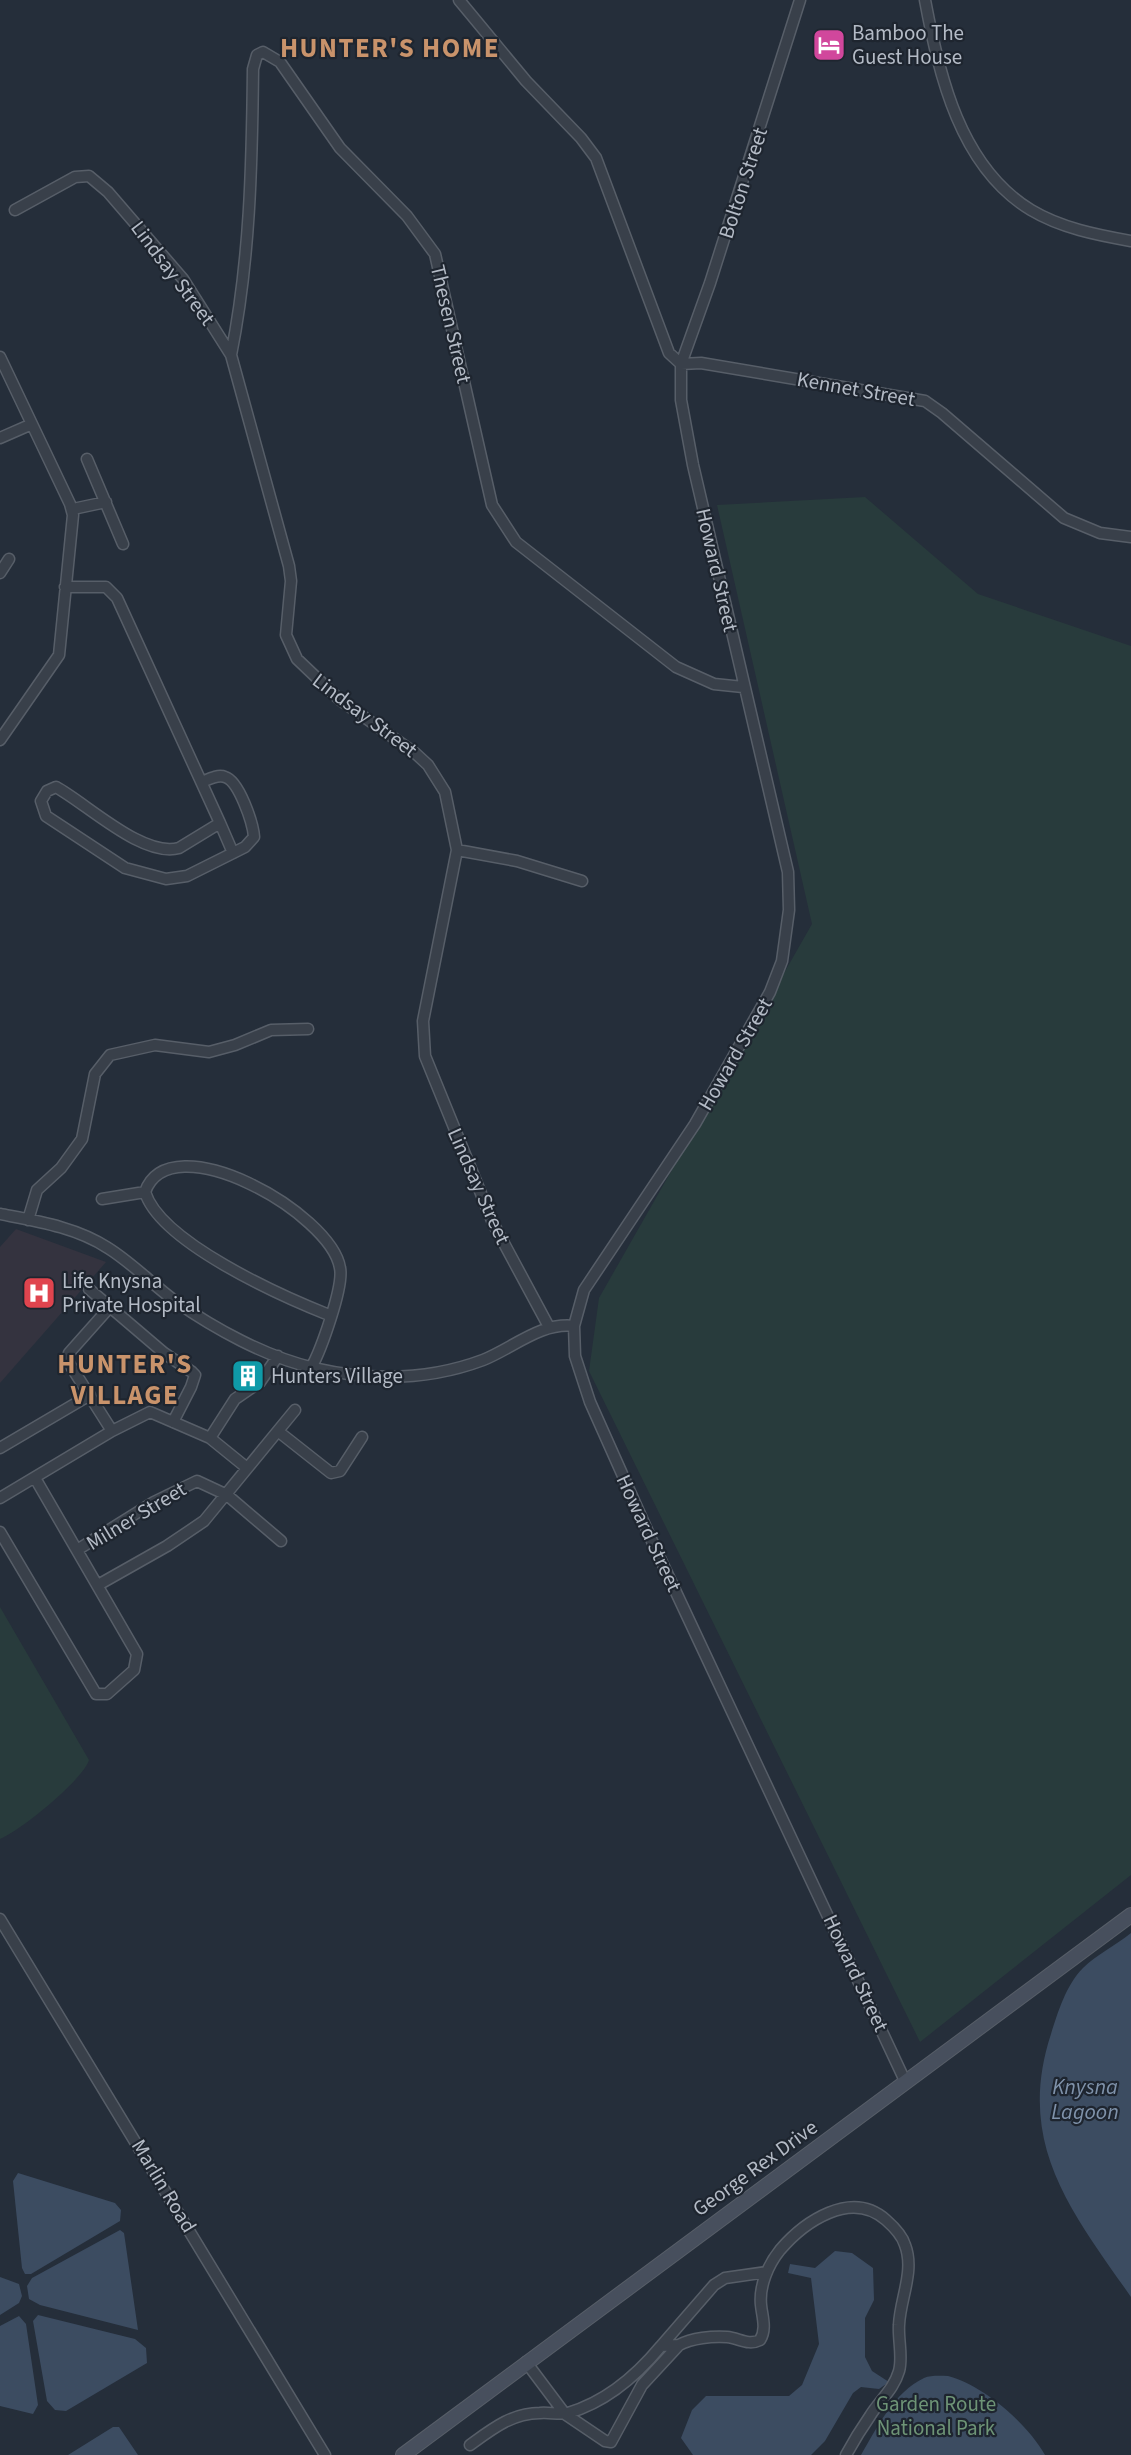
<svg xmlns="http://www.w3.org/2000/svg" width="1131" height="2455" font-family="'Source Sans 3',sans-serif">
<style>
.medical{fill:#34333f}
.green{fill:#283b3c}
.water{fill:#3c4c61}
.lines{fill:none;stroke-linecap:round;stroke-linejoin:round}
.street-casing{stroke:#575e68;stroke-width:13}
.secondary-casing{stroke:#575e68;stroke-width:16}
.street{stroke:#39404a;stroke-width:10}
.secondary{stroke:#474f5d;stroke-width:14}
.labels{text-anchor:middle;stroke-width:4.5;stroke-linejoin:round;paint-order:stroke}
.poi-label{font-size:21px;fill:#b4bbc6;stroke:#1e252f;text-anchor:start}
.street-label{font-size:21px;fill:#b4bbc6;stroke:#1e252f}
.park-label{font-size:21px;fill:#6e9476;stroke:#1e252f}
.water-label{font-size:22px;font-style:italic;fill:#7f92aa;stroke:#1e252f}
.district-label{font-size:27px;font-weight:bold;letter-spacing:1.5px;fill:#c9936b;stroke:#1e252f}
</style>
<rect width="100%" height="100%" fill="#252e3a"/>
<path class="medical" d="M16 1229 106 1262 0 1383V1247Z"/>
<path class="green" d="M865 497 978 594 1131 646V1875L920 2042 589 1371 599 1298 812 924 717 505Z
M0 1607 89 1760C83 1780 20 1831 0 1839Z"/>
<path class="water" d="M1131 1933V2297C1072 2212 1015 2144 1051 2034 1058 2012 1066 1985 1083 1968 1096 1955 1116 1945 1131 1933Z
M18 2173 115 2203 121 2210 120 2221 31 2274H25L22 2268 13 2181Z
M120 2230 124 2233 138 2330 40 2305 29 2299 27 2286 32 2278Z
M835 2251 852 2253 873 2268 874 2300 865 2318V2357L872 2371 889 2382 879 2389 861 2387 853 2393 825 2441 811 2455H693L681 2438 692 2410 706 2396H789L802 2385 819 2344 811 2278 788 2273 790 2264 815 2268Z
M0 2277 19 2284 22 2296 19 2303 0 2315Z
M38 2315 135 2339 146 2348 147 2363 66 2411 55 2410 47 2401 33 2321Z
M19 2316 26 2324 38 2405 33 2414 0 2406V2326Z
M948 2376C983 2385 1027 2423 1045 2455H861C877 2428 894 2392 924 2378 931 2375 941 2376 948 2376Z
M113 2427H119L138 2455H68Z"/>
<g class="lines">
<g class="street-casing">
<path id="street" d="M459 0 526 81 581 138 596 158 669 353 681 364
M800 0 710 283 681 364V400L693 465 788 872 789 910 782 961 770 992 695 1124 584 1290 574 1326 575 1356 590 1402 652 1541 906 2083
M925 0C939 75 960 167 1031 210 1061 228 1097 235 1131 241
M15 210 75 177 89 176 108 192 183 279 231 355 289 566 291 581 286 635 297 659 340 700 415 753 428 765 445 792 457 850 423 1021 425 1056 493 1223 549 1327
M231 355C250 260 252 165 253 69L257 55 263 52 280 62 340 148 407 216 435 254 492 505 516 542 676 667 714 684 743 687
M0 357 70 504 73 515 59 655 0 740
M681 364 701 363 925 401 942 413 1064 518 1100 533 1131 537
M0 438 32 424
M87 459 123 544
M73 509 106 502
M0 573 9 559
M65 587H106L117 598 220 823 179 848C143 858 87 804 56 787L47 791 41 801 46 816 125 868 166 879 187 876 245 847 254 837C253 823 239 781 225 777 218 774 209 779 202 782
M220 823 233 853
M457 850 517 861 582 881
M102 1199 145 1192
M0 1214C36 1221 76 1227 108 1248 132 1263 152 1284 175 1301 215 1329 266 1357 314 1368 371 1381 427 1381 483 1360 513 1348 541 1322 574 1326
M28 1220 37 1190 61 1168 82 1139 95 1074 110 1055 155 1045 209 1052 235 1045 271 1030 308 1029
M89 1289 164 1353 192 1372 195 1375 191 1387 173 1422
M109 1308 69 1353 67 1360 112 1431
M311 1368C321 1350 344 1286 340 1268 331 1213 170 1122 145 1192 160 1242 281 1296 329 1315
M279 1432 331 1473 340 1471 362 1437
M210 1438 235 1399 260 1382 278 1356
M0 1448 90 1395
M0 1498 112 1431 150 1412 210 1438 247 1468
M0 1532 96 1694H107L134 1670 137 1654 35 1478
M77 1550 154 1502 197 1481 227 1495 281 1541
M98 1585 167 1546 204 1521 295 1410
M0 1919 325 2455
M661 2346 714 2285 725 2278 767 2272
M526 2362 565 2414 605 2441 611 2442 642 2385 679 2345C692 2338 712 2336 727 2337 739 2338 748 2346 760 2340 767 2329 762 2316 761 2305 759 2286 768 2265 780 2250 804 2222 851 2189 886 2220 894 2227 902 2235 905 2245 915 2271 900 2299 899 2325 898 2340 903 2357 899 2371 894 2389 879 2401 870 2416 861 2429 853 2442 846 2455
M470 2445C492 2429 512 2413 540 2413 549 2412 559 2415 568 2413 606 2402 637 2375 661 2346L679 2345"/>
</g>
<g class="secondary-casing">
<path id="secondary" d="M403 2455 1131 1915"/>
</g>
<use href="#street" class="street"/>
<use href="#secondary" class="secondary"/>
</g>
<defs>
<g id="hotel-square" transform="scale(1.725)"><rect x="-9" y="-9" width="18" height="18" rx="4" fill="#d1479c" stroke="#1e252f"/><path d="M-6-4.5h1.5V1H6V5H4.5V3h-9V5H-6ZM-4 0a1.8 1.8 0 1 1 3.6 0ZM.5 0V-2.5h3Q6-2.5 6 0Z" fill="#fff"/></g>
<g id="hospital-square" transform="scale(1.725)"><rect x="-9" y="-9" width="18" height="18" rx="4" fill="#e0444e" stroke="#1e252f"/><path d="M-5-5h3v3.5h4V-5h3V5h-3V1.5h-4V5h-3Z" fill="#fff"/></g>
<g id="building-square" transform="scale(1.725)"><rect x="-9" y="-9" width="18" height="18" rx="4" fill="#0f9aa8" stroke="#1e252f"/><path d="M-4-6H4V6H1V3H-1V6H-4ZM-2.5-4.3h1.7v1.8h-1.7ZM.8-4.3h1.7v1.8H.8ZM-2.5-1h1.7V.8h-1.7ZM.8-1h1.7V.8H.8Z" fill="#fff"/></g>
</defs>
<g fill-rule="evenodd">
<use href="#hotel-square" x="829" y="45"/>
<use href="#hospital-square" x="39" y="1293"/>
<use href="#building-square" x="248" y="1376"/>
</g>
<g class="labels">
<g class="poi-label">
<text x="852" y="40">Bamboo The<tspan x="852" dy="24">Guest House</tspan></text>
<text x="62" y="1288">Life Knysna<tspan x="62" dy="24">Private Hospital</tspan></text>
<text x="271" y="1383">Hunters Village</text>
</g>
<g class="street-label">
<text transform="translate(743 183) rotate(-72)" y="7">Bolton Street</text>
<text transform="translate(173 273) rotate(53)" y="7">Lindsay Street</text>
<text transform="translate(451 324) rotate(77)" y="7">Thesen Street</text>
<text transform="translate(856 389) rotate(10)" y="7">Kennet Street</text>
<text transform="translate(717 570) rotate(77)" y="7">Howard Street</text>
<text transform="translate(365 715) rotate(37)" y="7">Lindsay Street</text>
<text transform="translate(735 1054) rotate(-60)" y="7">Howard Street</text>
<text transform="translate(479 1186) rotate(66)" y="7">Lindsay Street</text>
<text transform="translate(136 1516) rotate(-31)" y="7">Milner Street</text>
<text transform="translate(649 1533) rotate(65)" y="7">Howard Street</text>
<text transform="translate(856 1973) rotate(65)" y="7">Howard Street</text>
<text transform="translate(755 2168) rotate(-36)" y="7">George Rex Drive</text>
<text transform="translate(164 2186) rotate(59)" y="7">Marlin Road</text>
</g>
<g class="park-label">
<text x="936" y="2411">Garden Route<tspan x="936" dy="24">National Park</tspan></text>
</g>
<g class="water-label">
<text x="1085" y="2094">Knysna<tspan x="1085" dy="25">Lagoon</tspan></text>
</g>
<g class="district-label">
<text x="390" y="57">HUNTER'S HOME</text>
<text x="125" y="1373">HUNTER'S<tspan x="125" dy="31">VILLAGE</tspan></text>
</g>
</g>
</svg>
